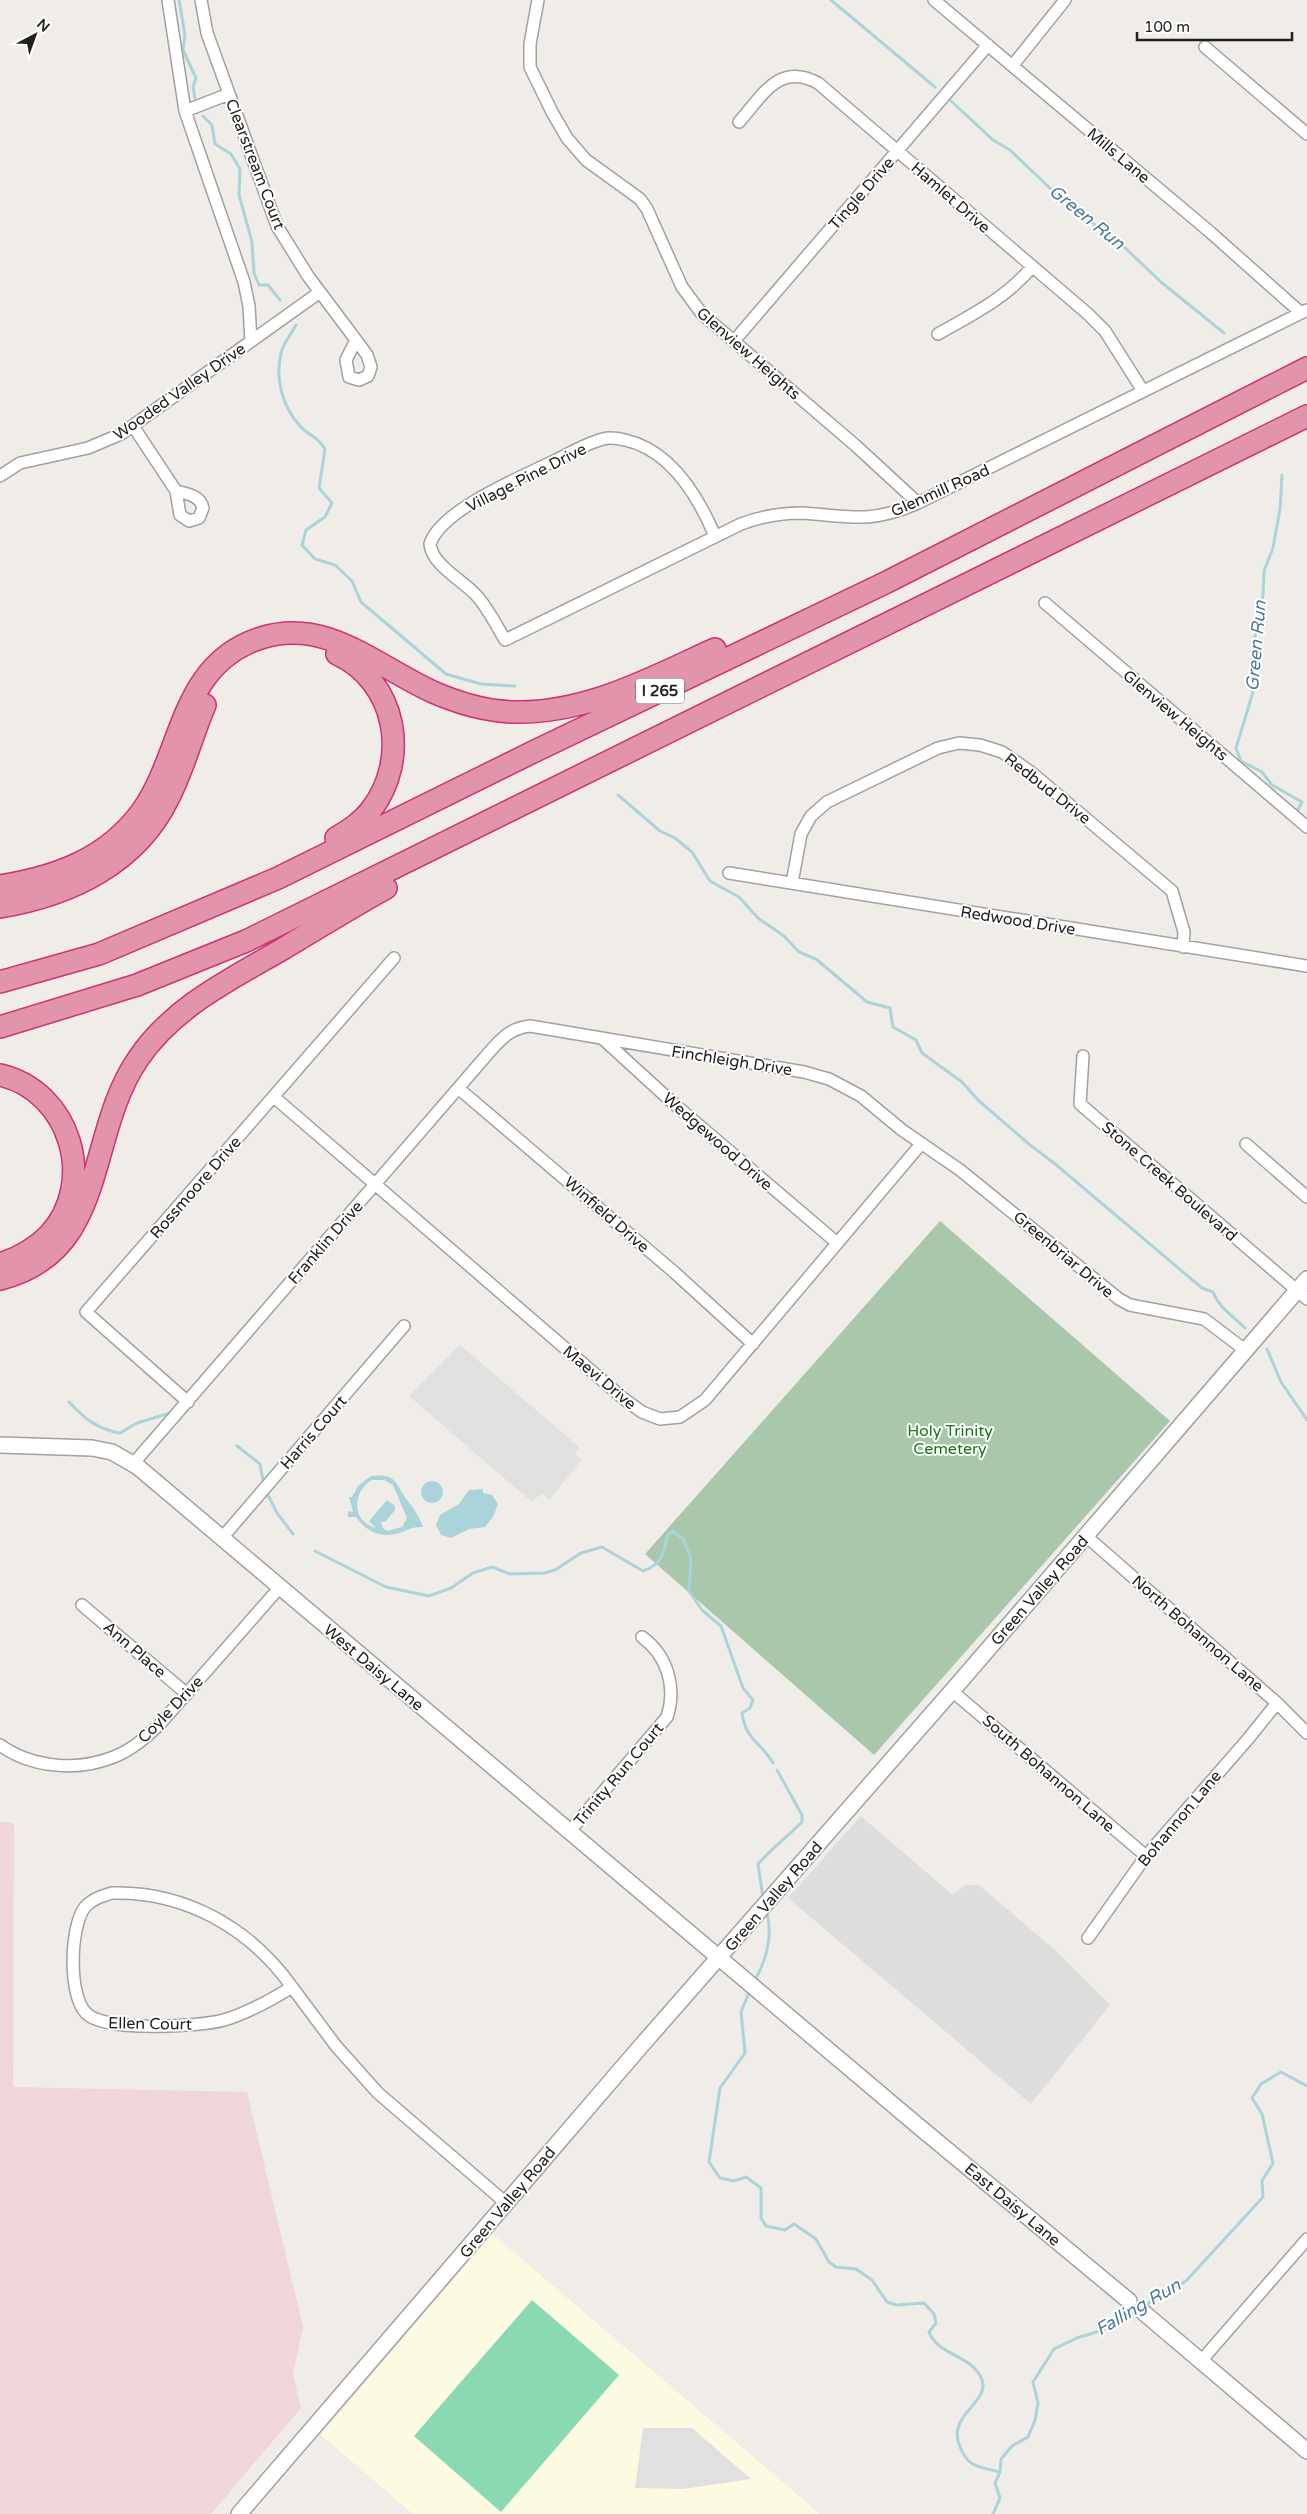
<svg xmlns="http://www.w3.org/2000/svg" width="1307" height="2514" font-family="'Varela Round',sans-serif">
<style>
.residential{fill:#dedddd}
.commercial{fill:#efd7d9}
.education{fill:#fdfae2}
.cemetery{fill:#a9c7ab}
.pitch{fill:#8ad9b2}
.parking{fill:#e0e0e0}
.water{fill:#aad4da;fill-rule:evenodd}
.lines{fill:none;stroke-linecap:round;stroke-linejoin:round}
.stream{stroke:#aad4da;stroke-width:3}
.minor-casing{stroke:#a1a1a1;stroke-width:14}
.tertiary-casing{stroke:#a1a1a1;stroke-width:18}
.motorway-casing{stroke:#cf3278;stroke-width:24}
.minor{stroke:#fff;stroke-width:11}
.tertiary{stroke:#fff;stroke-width:15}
.motorway{stroke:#e194aa;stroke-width:21}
.labels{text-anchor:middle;stroke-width:4;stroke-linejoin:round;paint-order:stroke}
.shield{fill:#fff;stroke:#636363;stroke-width:1}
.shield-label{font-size:15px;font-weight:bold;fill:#202020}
.street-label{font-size:16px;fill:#202020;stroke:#fff}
.park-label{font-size:16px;fill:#157813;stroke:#fff}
.water-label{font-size:18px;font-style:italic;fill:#4c7b9a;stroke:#fff}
</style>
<rect width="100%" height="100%" fill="#f0ece7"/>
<path class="residential" d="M861 1816 953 1895 965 1885H979L1055 1950 1110 2005 1031 2104 788 1898Z"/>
<path class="commercial" d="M0 1822 14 1823 13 2087 247 2092 303 2327 293 2374 301 2408 211 2514H0Z"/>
<path class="education" d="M492 2234 537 2272 820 2514H413L321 2435Z"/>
<path class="cemetery" d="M940 1221 1170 1421 874 1755 645 1554Z"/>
<path class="pitch" d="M532 2300 619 2375 501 2512 414 2436Z"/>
<path class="parking" d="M460 1345 579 1447 575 1454 582 1460 549 1500 542 1494 531 1501 409 1396Z
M643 2428H692L751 2479 683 2489 635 2488Z"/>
<path class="water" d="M371 1476C397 1473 395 1483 407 1500 414 1509 419 1516 423 1527 411 1526 406 1532 395 1534 379 1538 365 1530 356 1517H348V1511L353 1512 349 1497H352L358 1486ZM372 1480H384L393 1485 407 1518 402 1527 387 1531 382 1527 381 1522H385L395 1510V1506L387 1500 369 1521 376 1528C351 1521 352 1492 372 1480Z
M421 1492a11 11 0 1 1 22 0a11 11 0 1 1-22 0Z
M483 1489V1493L492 1495 498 1504 493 1517 485 1527 469 1529 451 1538 441 1535 436 1525 440 1515 459 1504 469 1490Z"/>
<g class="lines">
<path class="stream" d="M179 0 185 35 183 50 196 78 193 87 195 98
M831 0 935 87
M950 100 993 140 1010 150 1054 192 1086 216 1108 238 1122 245 1161 282 1224 333
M203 116 212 125 215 144 231 154 240 169 239 195 252 242 254 273 259 285H268L280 300
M296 325C291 334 283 344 281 353 275 379 282 406 300 426 309 437 315 433 325 449L319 488 332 503 325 517 306 530 302 545 315 559 335 565 352 581 361 602 446 674 481 684 515 686
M1282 475 1280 509 1273 548 1264 571 1263 595 1252 652 1253 692 1236 748 1241 761 1262 772 1272 785 1302 802 1297 811
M618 795 660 831 675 838 692 852 710 881 739 897 758 918 784 936 799 952 816 959 867 1002 890 1008 893 1027 916 1040 922 1053 962 1082 978 1100 1030 1145 1054 1163 1202 1288 1213 1292C1219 1308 1233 1316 1245 1328
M1267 1349 1281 1382 1307 1420
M69 1402C85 1419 97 1429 120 1433L137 1423 170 1413
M237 1446 260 1464 263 1480
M267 1493 277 1513 293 1534
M315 1551 386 1587 429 1596 451 1588 473 1573 492 1567 510 1574 544 1573 555 1570 581 1553 602 1547 643 1571C662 1564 664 1555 667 1536L673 1531 683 1539 691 1559 689 1591 702 1610 721 1626 743 1688 753 1700 750 1708 742 1713C746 1741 761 1742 773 1763
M763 1898 758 1864C772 1848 787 1837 802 1822V1815L777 1770
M754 1982C767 1959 774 1935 766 1909
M750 1990 741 2012 745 2053 720 2088 709 2162 720 2178 734 2181 746 2177 761 2188V2218L766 2226 785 2230 794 2224 816 2239 829 2262 836 2267 856 2269 872 2280 887 2302 896 2305 924 2303 934 2314 936 2323 929 2332C938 2356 973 2355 982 2380 990 2402 948 2415 959 2444 968 2469 978 2466 1000 2472
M993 2514 1000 2498 995 2483 1000 2472 1001 2459 1012 2446 1028 2437 1035 2420 1038 2403 1033 2382 1054 2349 1077 2338 1103 2330 1186 2281 1263 2197 1262 2181 1273 2163 1262 2114 1252 2098 1261 2084 1281 2072 1307 2086"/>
<g class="minor-casing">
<path id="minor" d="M168 0 185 111 244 282 249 306 251 341
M201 0 207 33 277 226 308 276 356 340
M538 0 530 44V67L552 112 567 138 586 160 640 199 647 209 682 287 702 314 855 445 918 503
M934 0 1210 232 1301 313
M1205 47 1307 134
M1013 65 1065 0
M185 111 229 94
M739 122C763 95 779 62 818 83L1088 314 1105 331 1143 391
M938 334C973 314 1006 298 1032 267
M356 340 367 355 371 367 368 376 359 380 349 377 346 360Z
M734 341 988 45
M133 426 176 491
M0 476 20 463 88 448 121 434 320 292
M176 491C187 494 200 495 203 508L199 518 189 521 180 515Z
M715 536C698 496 671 450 625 440 617 438 610 437 603 439 584 444 567 455 550 463 519 478 441 510 430 544 432 565 462 580 476 595 488 608 496 625 505 640L741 524C760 517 780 513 801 513 823 514 844 518 866 517 884 516 902 510 918 503L1307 310
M1045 603 1307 827
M729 873 1307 966
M792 883 801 834 811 816 827 802 938 748 959 743 980 745 1002 752 1032 773 1172 891 1184 932 1183 947
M603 1039 673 1103 836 1242
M1083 1056 1080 1104 1307 1299
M458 1088 674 1272 753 1344
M274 1097 624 1399 642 1412 660 1419 680 1417 705 1400 921 1144
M1246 1144 1307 1197
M188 1402 86 1312 394 958
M133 1464 492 1049C504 1036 512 1028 530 1026L804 1072 829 1079 861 1096 902 1130 960 1170 1119 1299 1130 1305 1204 1319 1245 1350
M1086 1536 1277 1703 1307 1733
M222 1538 404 1326
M82 1605 187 1694
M952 1691 1146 1856
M0 1745C32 1768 79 1772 116 1756 133 1749 146 1737 160 1724L280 1587
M569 1832 667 1717C677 1687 667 1655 642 1637
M112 1893C185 1891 250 1928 292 1987 271 2000 248 2013 224 2020 199 2027 103 2032 86 2013 68 1995 70 1926 85 1907 92 1899 102 1896 112 1893Z
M1088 1938 1146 1856 1248 1739 1277 1703
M292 1987 336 2046 378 2093 506 2203
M1201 2361 1307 2239"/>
</g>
<g class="tertiary-casing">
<path id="tertiary" d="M0 1445 92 1448 112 1452 138 1467 917 2125 1129 2301
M1143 2312 1307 2451
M239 2514 641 2046 952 1691 1307 1279"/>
</g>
<g class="motorway-casing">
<path id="motorway" d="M336 838C349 830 362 822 371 810 410 759 397 682 337 654
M0 886C56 877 107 859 142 811 184 751 179 664 261 638 327 617 377 667 433 692 458 703 486 711 513 712 586 714 651 678 715 649
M0 907C70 895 137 864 169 797 184 768 192 735 205 705
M0 982 99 954 278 878 533 752 887 582 1307 368
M0 1027 137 985 246 941 1307 416
M0 1075C70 1091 98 1182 49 1235 35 1249 19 1258 0 1264
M0 1279C109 1252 85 1136 138 1059 172 1008 229 980 281 950 316 929 350 908 386 888"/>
</g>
<use href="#minor" class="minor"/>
<use href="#tertiary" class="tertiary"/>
<use href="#motorway" class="motorway"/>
</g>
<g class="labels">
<rect class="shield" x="636" y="678.5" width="48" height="25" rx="4"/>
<g class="shield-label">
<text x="660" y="696">I 265</text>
</g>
<g class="street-label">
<text transform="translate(1119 155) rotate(40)" y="6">Mills Lane</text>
<text transform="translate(256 164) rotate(69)" y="6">Clearstream Court</text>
<text transform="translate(861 193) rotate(-49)" y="6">Tingle Drive</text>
<text transform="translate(951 197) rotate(41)" y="6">Hamlet Drive</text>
<text transform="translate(749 353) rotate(41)" y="6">Glenview Heights</text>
<text transform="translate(179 391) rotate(-35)" y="6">Wooded Valley Drive</text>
<text transform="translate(526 477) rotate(-27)" y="6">Village Pine Drive</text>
<text transform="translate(940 490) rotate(-24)" y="6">Glenmill Road</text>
<text transform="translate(1176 715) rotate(40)" y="6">Glenview Heights</text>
<text transform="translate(1048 788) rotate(38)" y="6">Redbud Drive</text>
<text transform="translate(1018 920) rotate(9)" y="6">Redwood Drive</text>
<text transform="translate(732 1060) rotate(9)" y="6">Finchleigh Drive</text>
<text transform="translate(718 1141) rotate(41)" y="6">Wedgewood Drive</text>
<text transform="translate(1170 1181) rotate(41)" y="6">Stone Creek Boulevard</text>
<text transform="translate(195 1187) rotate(-49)" y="6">Rossmoore Drive</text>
<text transform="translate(607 1214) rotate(41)" y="6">Winfield Drive</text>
<text transform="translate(325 1242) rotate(-49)" y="6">Franklin Drive</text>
<text transform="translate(1064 1254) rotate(40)" y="6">Greenbriar Drive</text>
<text transform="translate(600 1377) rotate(40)" y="6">Maevi Drive</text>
<text transform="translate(313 1432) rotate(-49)" y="6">Harris Court</text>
<text transform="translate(1039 1590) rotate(-49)" y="6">Green Valley Road</text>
<text transform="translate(1198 1633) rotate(41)" y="6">North Bohannon Lane</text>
<text transform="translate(135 1649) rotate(41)" y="6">Ann Place</text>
<text transform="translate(374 1667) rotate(40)" y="6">West Daisy Lane</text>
<text transform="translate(170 1709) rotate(-46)" y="6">Coyle Drive</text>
<text transform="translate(1049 1773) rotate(41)" y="6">South Bohannon Lane</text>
<text transform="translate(618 1774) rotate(-50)" y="6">Trinity Run Court</text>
<text transform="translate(1179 1818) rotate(-50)" y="6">Bohannon Lane</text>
<text transform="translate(773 1896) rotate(-49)" y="6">Green Valley Road</text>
<text transform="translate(150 2023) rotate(1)" y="6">Ellen Court</text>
<text transform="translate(507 2202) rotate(-50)" y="6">Green Valley Road</text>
<text transform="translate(1013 2204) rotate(40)" y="6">East Daisy Lane</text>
</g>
<g class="park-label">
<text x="950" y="1436">Holy Trinity<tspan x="950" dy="18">Cemetery</tspan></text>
</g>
<g class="water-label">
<text transform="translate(1087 217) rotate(39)" y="6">Green Run</text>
<text transform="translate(1256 646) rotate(-85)" y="6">Green Run</text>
<text transform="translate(1138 2307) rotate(-30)" y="6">Falling Run</text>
</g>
</g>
<g transform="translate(35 35) rotate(41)" stroke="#ffffff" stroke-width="4" paint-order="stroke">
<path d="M0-4L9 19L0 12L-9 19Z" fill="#202020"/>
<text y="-8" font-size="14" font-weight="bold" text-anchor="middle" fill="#202020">N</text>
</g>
<path d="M1137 32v8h155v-8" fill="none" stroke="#202020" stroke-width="2.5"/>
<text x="1144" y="32" font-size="15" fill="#202020" stroke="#ffffff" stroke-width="4" paint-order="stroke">100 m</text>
</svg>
